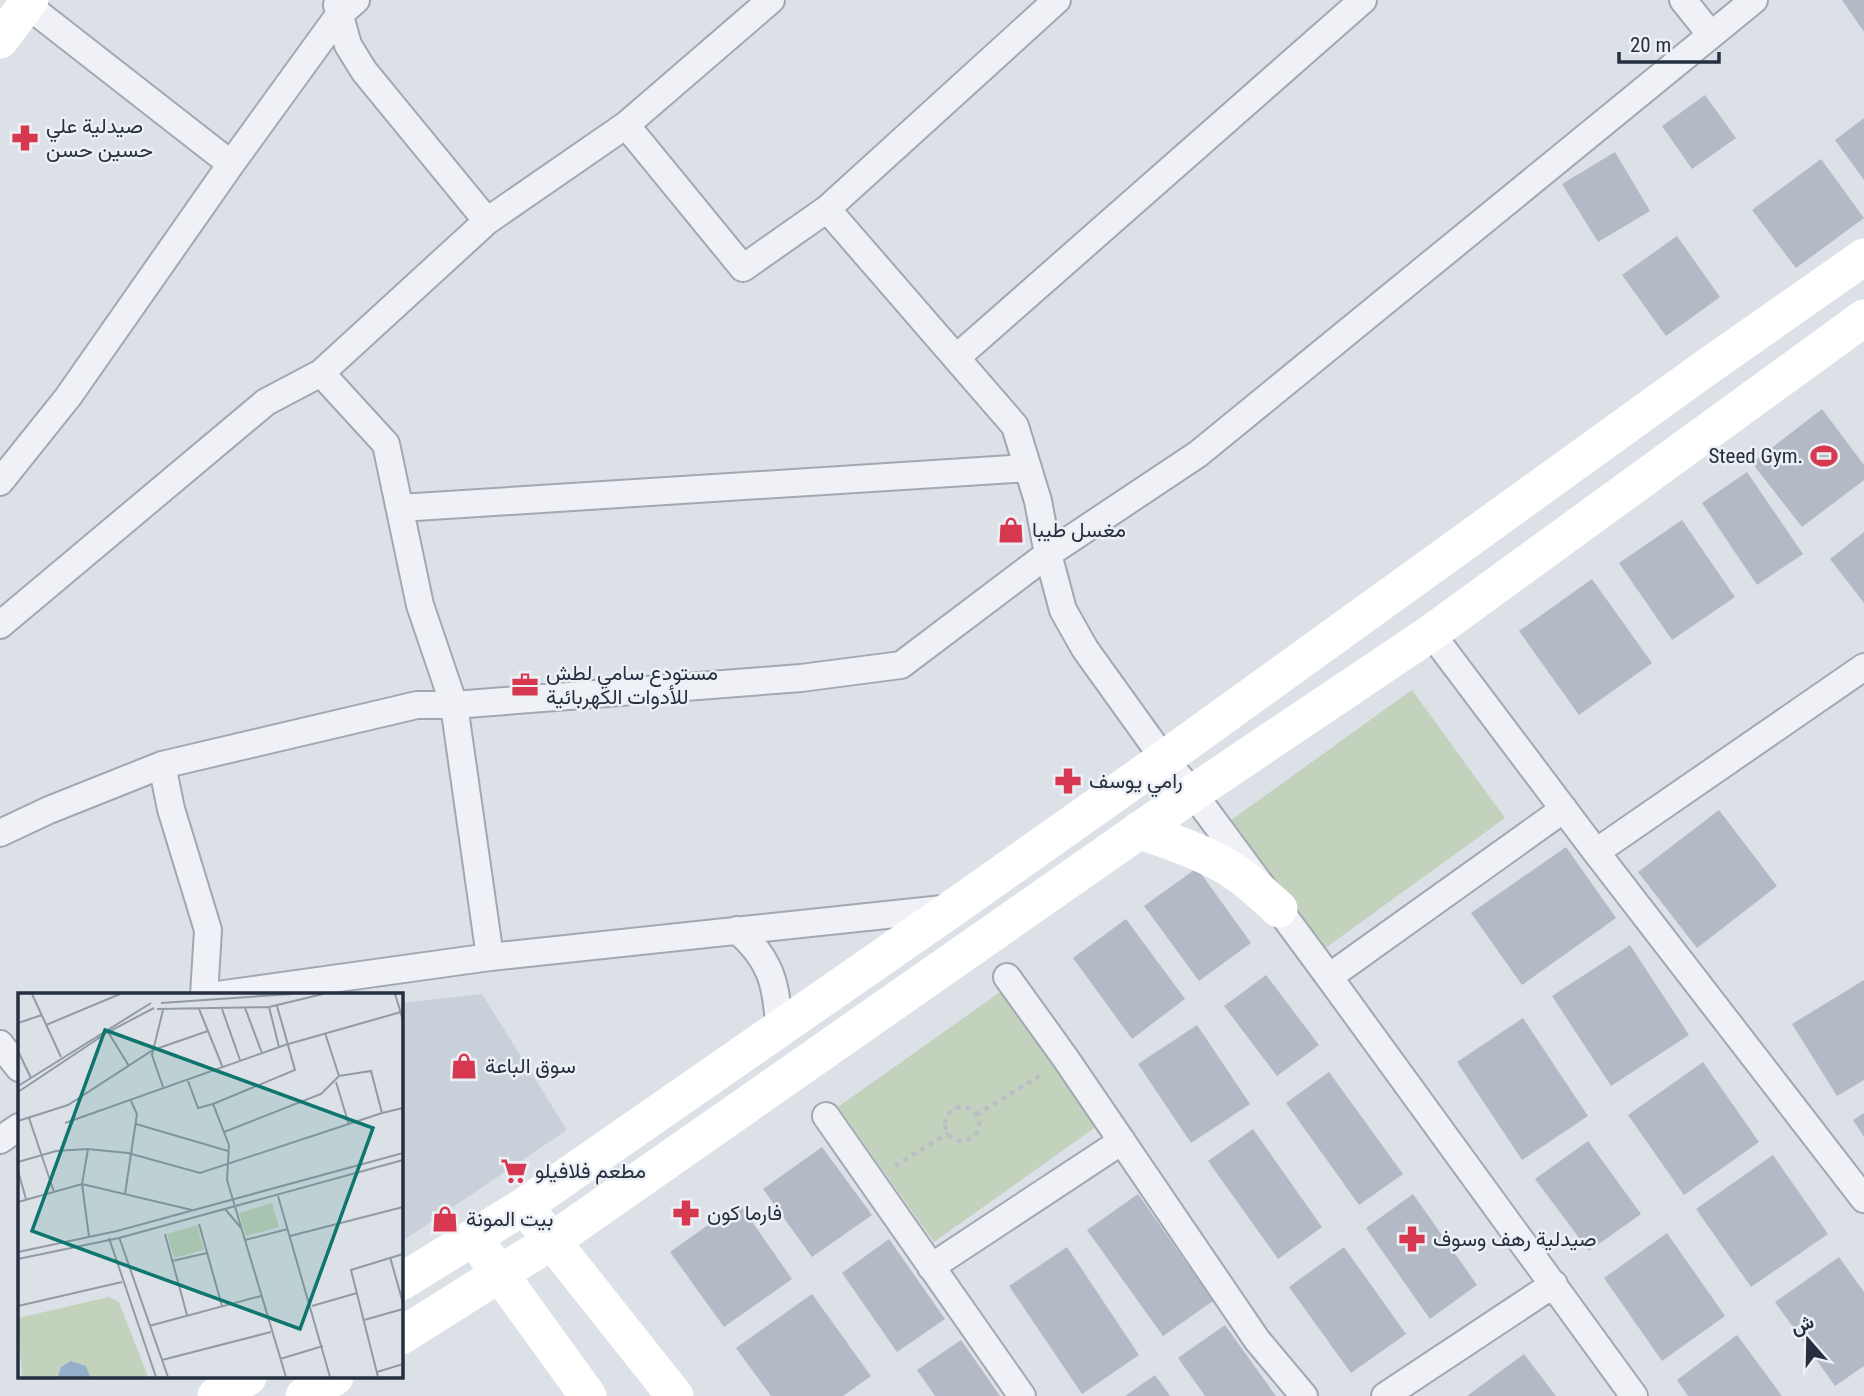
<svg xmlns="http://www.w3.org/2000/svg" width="1864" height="1396" font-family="'Roboto Condensed',Vazirmatn,sans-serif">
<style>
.built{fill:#cad0da}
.green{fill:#c2d2bd}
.building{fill:#b3bac5}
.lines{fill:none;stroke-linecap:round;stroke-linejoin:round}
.minor-casing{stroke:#a1a8b1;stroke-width:30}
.path{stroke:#babfc6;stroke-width:4.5;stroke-dasharray:5 5;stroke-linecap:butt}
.minor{stroke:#eff1f6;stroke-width:26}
.secondary{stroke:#fff;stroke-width:37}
.labels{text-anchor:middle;stroke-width:5;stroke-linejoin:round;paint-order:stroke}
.poi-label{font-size:21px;fill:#252f3f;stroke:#ecf0f5;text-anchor:start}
.inset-road{fill:none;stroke:#939aa4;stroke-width:2}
.view{fill:#0f766e;fill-opacity:0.15;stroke:#0f766e;stroke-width:3.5}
.inset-edge{fill:none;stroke:#252f3f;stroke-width:3.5}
</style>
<rect width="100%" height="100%" fill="#dce1e7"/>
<path class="built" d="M482 994 567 1130 401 1242V1003Z"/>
<path class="green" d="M1412 690 1505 818 1324 949 1231 820Z
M1000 992 1097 1126 934 1242 838 1107Z"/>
<path class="building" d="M1842 0H1864V32Z
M1705 95 1736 138 1692 169 1662 126Z
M1864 118V180L1835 140Z
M1615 152 1650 211 1598 242 1562 184Z
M1821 159 1864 218 1796 268 1752 210Z
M1677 236 1720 297 1666 336 1622 275Z
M1822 409 1864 465V480L1802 527 1752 463Z
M1747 472 1803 554 1757 585 1702 503Z
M1682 520 1735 597 1672 640 1619 563Z
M1864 532V603L1830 559Z
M1592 579 1652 663 1579 715 1519 631Z
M1719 810 1777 886 1697 948 1638 872Z
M1566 847 1616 918 1522 985 1471 913Z
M1197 868 1251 943 1199 981 1144 906Z
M1126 919 1185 999 1132 1039 1073 958Z
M1630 945 1689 1035 1611 1086 1552 996Z
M1266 975 1319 1045 1277 1076 1224 1006Z
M1864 980V1080L1837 1096 1792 1024Z
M1523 1018 1588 1116 1522 1160 1457 1062Z
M1197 1025 1250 1104 1191 1143 1138 1064Z
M1703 1062 1759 1142 1684 1195 1628 1115Z
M1329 1072 1403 1174 1359 1205 1286 1103Z
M1864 1113V1137L1853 1120Z
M1253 1129 1322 1227 1278 1259 1208 1161Z
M1588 1141 1641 1214 1589 1251 1535 1179Z
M822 1147 872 1215 812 1257 763 1189Z
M1773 1155 1828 1234 1751 1287 1696 1209Z
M1138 1194 1213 1301 1163 1336 1087 1230Z
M1413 1194 1477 1285 1430 1319 1366 1228Z
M739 1203 792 1279 724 1327 670 1252Z
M1667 1233 1725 1316 1662 1361 1604 1278Z
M889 1239 945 1319 897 1352 842 1273Z
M1067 1247 1139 1355 1082 1394 1009 1286Z
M1344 1247 1406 1334 1351 1373 1289 1287Z
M1839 1257 1864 1292V1366L1835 1386 1775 1302Z
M812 1294 871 1376 843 1396H771L736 1348Z
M1225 1325 1276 1396H1205L1178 1358Z
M1737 1335 1782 1396H1688L1677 1380Z
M961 1340 1000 1396H935L917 1370Z
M1524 1354 1556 1396H1467Z
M1155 1375 1170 1396H1125Z"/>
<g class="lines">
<g class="minor-casing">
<path id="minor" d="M1683 0 1711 35
M26 4 231 164
M337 5 348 45 364 71 487 221
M626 125 743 268 827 209 1015 426 1038 501 1048 554 1063 610 1085 649 1164 759 1193 793 1329 977 1634 1396
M827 209 1057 0
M956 358 1363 0
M321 373 386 444 420 605 454 705 490 957
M0 482 68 397 231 164 339 15 356 0
M400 508 1028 468
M0 625 266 402 321 373 487 221 626 125 771 0
M1431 633 1596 852 1864 1199
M0 833 49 810 162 765
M1596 852 1864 667
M737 930C771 959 777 985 779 1028
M1007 977 1066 1059 1257 1340 1304 1396
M1329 977 1564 809
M204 995 208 930 171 809 162 765 417 705H454L801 678 901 665 1048 554 1198 454 1754 0
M217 995 490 957 952 908
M0 1044 19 1068
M826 1116 1022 1396
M0 1140 19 1127
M931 1267 1122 1141
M1385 1396 1554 1284"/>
</g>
<path class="path" d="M945 1124a17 17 0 1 1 34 0a17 17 0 1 1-34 0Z
M976 1115 1041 1075
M895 1166 948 1133"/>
<use href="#minor" class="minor"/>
<path class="secondary" d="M0 40 30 0
M1139 830C1170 842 1204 852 1232 870 1249 881 1264 895 1279 909
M536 1221 675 1396
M486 1255 588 1396
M401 1282 524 1206 953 908 1164 759 1707 367 1864 257
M401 1336 552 1241 1193 793 1431 633 1864 318
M216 1396 248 1377
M304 1396 335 1377"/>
</g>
<defs>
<g id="pharmacy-bare" transform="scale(2.1)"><path d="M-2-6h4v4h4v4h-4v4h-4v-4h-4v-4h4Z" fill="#d63850" stroke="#ecf0f5" stroke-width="2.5" paint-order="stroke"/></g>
<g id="stadium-bare" transform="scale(2.1)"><path d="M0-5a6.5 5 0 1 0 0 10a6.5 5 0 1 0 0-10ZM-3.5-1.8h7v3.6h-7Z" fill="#d63850" stroke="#ecf0f5" stroke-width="2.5" paint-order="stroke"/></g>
<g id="shop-bare" transform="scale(2.1)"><path d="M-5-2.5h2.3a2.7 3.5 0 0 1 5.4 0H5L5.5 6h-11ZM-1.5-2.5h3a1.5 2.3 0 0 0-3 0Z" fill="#d63850" stroke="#ecf0f5" stroke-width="2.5" paint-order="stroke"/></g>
<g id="office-bare" transform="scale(2.1)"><path d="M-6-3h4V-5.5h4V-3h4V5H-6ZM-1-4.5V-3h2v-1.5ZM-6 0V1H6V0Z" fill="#d63850" stroke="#ecf0f5" stroke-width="2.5" paint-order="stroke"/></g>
<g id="supermarket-bare" transform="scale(2.1)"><path d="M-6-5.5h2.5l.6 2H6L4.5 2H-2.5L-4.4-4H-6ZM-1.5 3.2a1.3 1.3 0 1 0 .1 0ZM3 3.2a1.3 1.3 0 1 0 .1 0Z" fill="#d63850" stroke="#ecf0f5" stroke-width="2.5" paint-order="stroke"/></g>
</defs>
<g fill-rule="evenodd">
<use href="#pharmacy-bare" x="25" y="138"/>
<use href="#stadium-bare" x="1824" y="456"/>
<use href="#shop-bare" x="1011" y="530"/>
<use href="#office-bare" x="525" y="685"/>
<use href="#pharmacy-bare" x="1068" y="781"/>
<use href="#shop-bare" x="464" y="1066"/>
<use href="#supermarket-bare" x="514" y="1171"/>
<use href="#pharmacy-bare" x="686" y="1213"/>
<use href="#shop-bare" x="445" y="1219"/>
<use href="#pharmacy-bare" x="1412" y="1239"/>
</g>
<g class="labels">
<g class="poi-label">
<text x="46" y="133">صيدلية علي<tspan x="46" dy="24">حسين حسن</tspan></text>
<text x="1803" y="463" text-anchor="end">Steed Gym.</text>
<text x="1032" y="537">مغسل طيبا</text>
<text x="546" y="680">مستودع سامي لطش<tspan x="546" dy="24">للأدوات الكهربائية</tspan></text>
<text x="1089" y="788">رامي يوسف</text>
<text x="485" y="1073">سوق الباعة</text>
<text x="535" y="1178">مطعم فلافيلو</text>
<text x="707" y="1220">فارما كون</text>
<text x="466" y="1226">بيت المونة</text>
<text x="1433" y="1246">صيدلية رهف وسوف</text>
</g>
</g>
<g transform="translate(18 993)">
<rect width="385" height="385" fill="#dce1e7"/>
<path d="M254 210 261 234 228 243 221 220ZM179 232 186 257 156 265 149 241ZM91 304 101 309 130 384H4L0 325Z" fill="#c2d2bd"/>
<path d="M53 368 68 373 72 384H40L43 374Z" fill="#95afca"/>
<path class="inset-road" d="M14 1 43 64M377 1 385 27M143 10 274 1M251 14 261 54M227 15 244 60M139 16 251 14 305 1M181 16 205 75M204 16 222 67M145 17 134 62 145 94M0 30 24 22M28 32 102 1M90 39 111 73M307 40 321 83 353 78 364 120 385 115M0 58 13 85M170 88 180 115 195 111 211 152 209 187 268 384M318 89 331 132M0 93 133 10M0 99 90 39 136 15M195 111 277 77 259 13M11 125 36 199M0 128 50 112 135 57 190 38M47 130 267 52 383 19M118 131 210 158M206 139 303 101 321 83M0 169 38 158 70 156M0 178 8 206M107 201 119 121 113 108M260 203 312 384M0 209 64 191 174 217M207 216 223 235M181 231 204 313M147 241 169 322M272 243 385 214M71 244 64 191 70 156 110 160 182 180 364 120M101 244 150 384M91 245 138 384M227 247 270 236M0 259 99 238 385 160M372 264 385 310M0 266 101 245 385 167M154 268 189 260M0 313 104 289M294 313 339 300M346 327 385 316M131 333 243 303M262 366 305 353M144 367 253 339M359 379 385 371M360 384 333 277 385 261"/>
<path class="view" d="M87 37 355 135 282 336 14 238Z"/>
<rect width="385" height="385" class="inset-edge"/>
</g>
<g transform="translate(1808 1340) rotate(340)" stroke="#ecf0f5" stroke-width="5" paint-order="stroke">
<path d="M0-5L12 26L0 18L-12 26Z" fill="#252f3f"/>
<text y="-10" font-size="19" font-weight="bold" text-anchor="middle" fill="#252f3f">ش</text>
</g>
<path d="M1619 52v10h100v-10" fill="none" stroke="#252f3f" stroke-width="3.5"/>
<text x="1630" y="52" font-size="21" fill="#252f3f" stroke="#ecf0f5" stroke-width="5" paint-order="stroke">20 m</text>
</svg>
